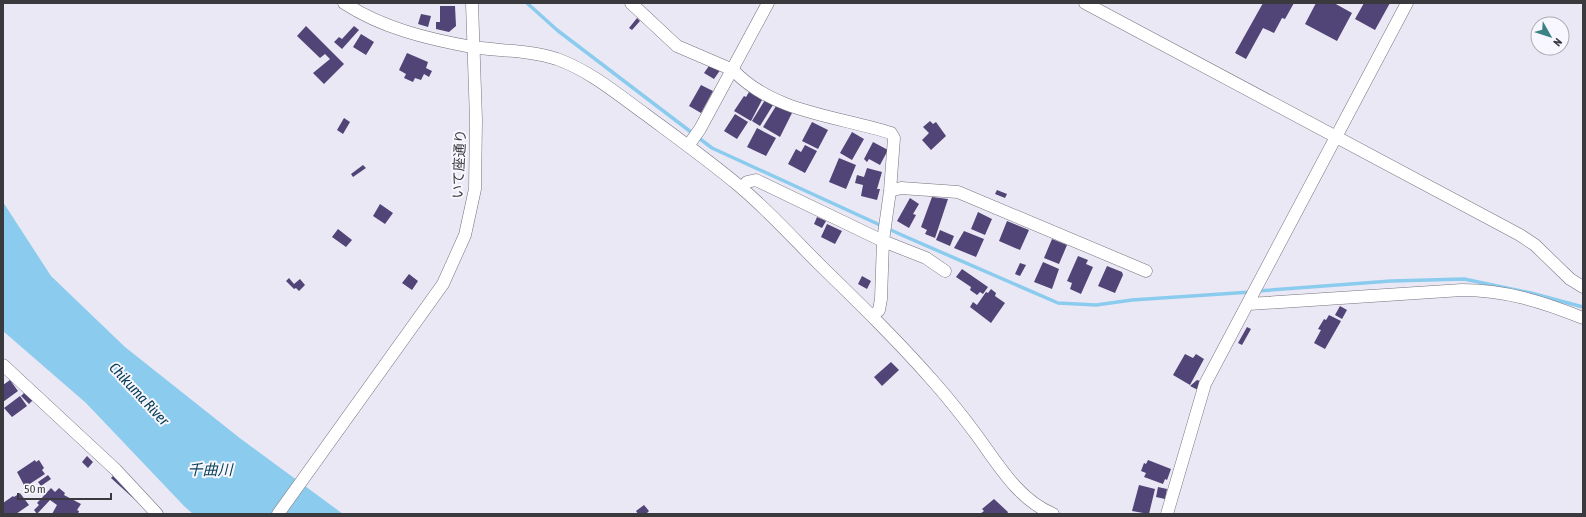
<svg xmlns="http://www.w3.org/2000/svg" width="1586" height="517" font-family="'Asap Condensed','Noto Sans JP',sans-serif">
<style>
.water{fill:#8bccee}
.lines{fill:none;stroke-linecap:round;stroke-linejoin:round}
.stream{stroke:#8bccee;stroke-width:3.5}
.building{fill:#514476}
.minor-casing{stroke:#75737e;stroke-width:13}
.minor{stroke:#fff;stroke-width:12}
.labels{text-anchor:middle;stroke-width:4;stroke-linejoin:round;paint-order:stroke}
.street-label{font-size:14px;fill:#3a393d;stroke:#f8f6fe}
.water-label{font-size:15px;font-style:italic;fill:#053e55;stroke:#f8f6fe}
</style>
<rect width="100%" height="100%" fill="#ebe8f5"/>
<path class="water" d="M3 202 51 276 125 347 241 439 343 514H193L184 506 86 403 3 331Z"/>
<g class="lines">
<path class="stream" d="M527 3 557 30 712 148 904 236 1058 303 1096 305 1132 300 1251 292
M1258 291 1391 281 1464 279 1531 293 1583 307"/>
</g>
<path class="building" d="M1263 3H1294L1285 19 1282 18 1274 33 1263 28 1246 59 1235 53Z
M1316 3H1334L1352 13 1337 41 1305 24Z
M1364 3H1390L1375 30 1355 19Z
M440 6H455L456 26 449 32 436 29V22H440Z
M421 14 431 16 428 27 418 24Z
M637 18 640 21 632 30 629 28Z
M306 26 344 64 324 84 313 73 330 59 325 54 320 58 297 36Z
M354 26 359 30 342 49 334 42 339 37 342 39Z
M361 34 374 42 366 55 353 47Z
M407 53 428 62 426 68 432 71 429 77 424 74 421 80 415 78 413 82 404 78 406 74 399 70Z
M711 63 721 69 714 79 704 73Z
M701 85 713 91 701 113 689 106Z
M749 92 762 100 751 121 734 111 744 96 746 97Z
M765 100 773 105 760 126 752 121Z
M776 106 792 113 780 137 763 127Z
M735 114 748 122 737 139 724 131Z
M344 118 350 122 343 134 337 130Z
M930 121 933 124 936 122 946 136 931 150 922 140 929 133 923 127Z
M812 122 828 130 818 149 802 141Z
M757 128 776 138 766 156 747 147Z
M852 132 864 139 852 160 840 153Z
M873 142 888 150 880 165 869 159 867 162 864 159Z
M805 145 817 151 805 173 788 164 796 149 801 152Z
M839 158 856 165 846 189 829 182Z
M363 165 366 168 353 177 351 174Z
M867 168 882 172 877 189H880L877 200 861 196 863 185 855 183 857 175 864 177Z
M997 190 1007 194 1005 198 995 194Z
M932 197 948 199 935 238 925 234 927 230 921 227Z
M910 198 919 204 913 214 916 215 909 228 897 221Z
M380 204 393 213 385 224 373 216Z
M978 212 992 219 985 235 971 229Z
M817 217 826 221 822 228 814 224Z
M1007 221 1029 230 1020 250 999 241Z
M827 224 842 231 835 244 821 237Z
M338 229 352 240 346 247 332 237Z
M940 230 954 236 950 246 936 240Z
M964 231 984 239 976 257 954 248Z
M1052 239 1067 245 1059 264 1044 258Z
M1078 256 1088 260 1086 264 1093 267 1081 294 1070 289 1072 283 1067 281Z
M1043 262 1059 269 1052 289 1034 282Z
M1020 263 1026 265 1020 276 1015 274Z
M1107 266 1122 272 1123 275 1115 293 1098 286Z
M962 269 988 287 983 294 980 292 977 295 970 290 971 287 956 277Z
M409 274 418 281 412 290 402 283Z
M862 276 871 281 867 289 858 284Z
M289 278 294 284 300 279 305 285 299 291 296 288 294 289 286 281Z
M991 289 996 293 995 296 1005 303 991 323 970 307 973 302 977 305 986 292 988 293Z
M1340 306 1347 310 1342 319 1335 315Z
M1329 315 1341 321 1325 349 1314 343 1321 330 1318 329 1324 319 1326 320Z
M1247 327 1251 329 1242 345 1238 343Z
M1185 354 1193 358 1196 354 1204 359 1190 385 1173 375Z
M891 362 899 370 882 386 874 377Z
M10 380 18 391 3 402V385Z
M1197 380 1200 381 1198 390 1190 386Z
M25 392 33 400 29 404 21 396Z
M20 396 27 406 12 417 4 408Z
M87 456 93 462 88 468 82 462Z
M35 460 36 462 39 460 44 468 42 470 45 474 25 487 17 472Z
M1148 460 1171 469 1167 480 1165 479 1163 484 1144 477 1146 473 1141 471 1144 463 1146 464Z
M48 475 51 479 41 486 38 482Z
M113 476 143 507 111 478Z
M1139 485 1155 489 1149 514 1132 511Z
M1158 487 1167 489 1165 499 1156 497Z
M51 488 55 492 59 488 65 493 64 495 81 504 77 510 79 511 78 514H52L57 505 50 500 37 514 34 510 39 505 37 503Z
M20 493 29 505 16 514H3V503L13 496 14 497Z
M994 499 1008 512 1007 514H980L984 511 982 509Z
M644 505 649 511 646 514H638L636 511Z"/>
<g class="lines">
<g class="minor-casing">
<path id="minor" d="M344 3C382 28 428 39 472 47 500 51 529 50 557 59 590 71 616 93 645 114 676 137 708 160 738 185 767 209 793 238 819 264 858 302 897 340 933 381 949 399 964 418 978 437 999 466 1019 500 1053 514
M631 3 677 46 733 70C773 113 838 116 891 133L894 138 890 191 883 241 881 299 879 310 872 316
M1085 3 1520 235 1535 245 1570 279 1583 287
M688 146 700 129 768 3
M742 188 747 182 756 180 883 241 926 258 945 271
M890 191 901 188 958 192 1146 271
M1249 304 1462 290C1506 290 1543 302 1583 318
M3 365 116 470 157 514
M278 514 443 284 465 235 475 189 476 120 472 3
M1167 514 1205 384 1407 3"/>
</g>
<use href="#minor" class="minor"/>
</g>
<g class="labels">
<g class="street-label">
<text transform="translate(459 164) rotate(-87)" y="5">いて座通り</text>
</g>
<g class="water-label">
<text transform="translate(139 394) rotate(47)" y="5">Chikuma River</text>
<text x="210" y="475">千曲川</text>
</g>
</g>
<rect width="1586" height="517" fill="none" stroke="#3a393d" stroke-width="8"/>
<g transform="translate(1550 36) rotate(129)"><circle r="19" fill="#f8f6fe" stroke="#acaab1"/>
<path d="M0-3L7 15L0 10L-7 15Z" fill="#3a8284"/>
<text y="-6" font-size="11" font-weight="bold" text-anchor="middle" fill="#3a393d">N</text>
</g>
<path d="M18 493v6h93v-6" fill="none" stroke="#3a393d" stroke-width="2"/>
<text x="24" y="493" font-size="12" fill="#3a393d" stroke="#f8f6fe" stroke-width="3" paint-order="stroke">50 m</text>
</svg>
